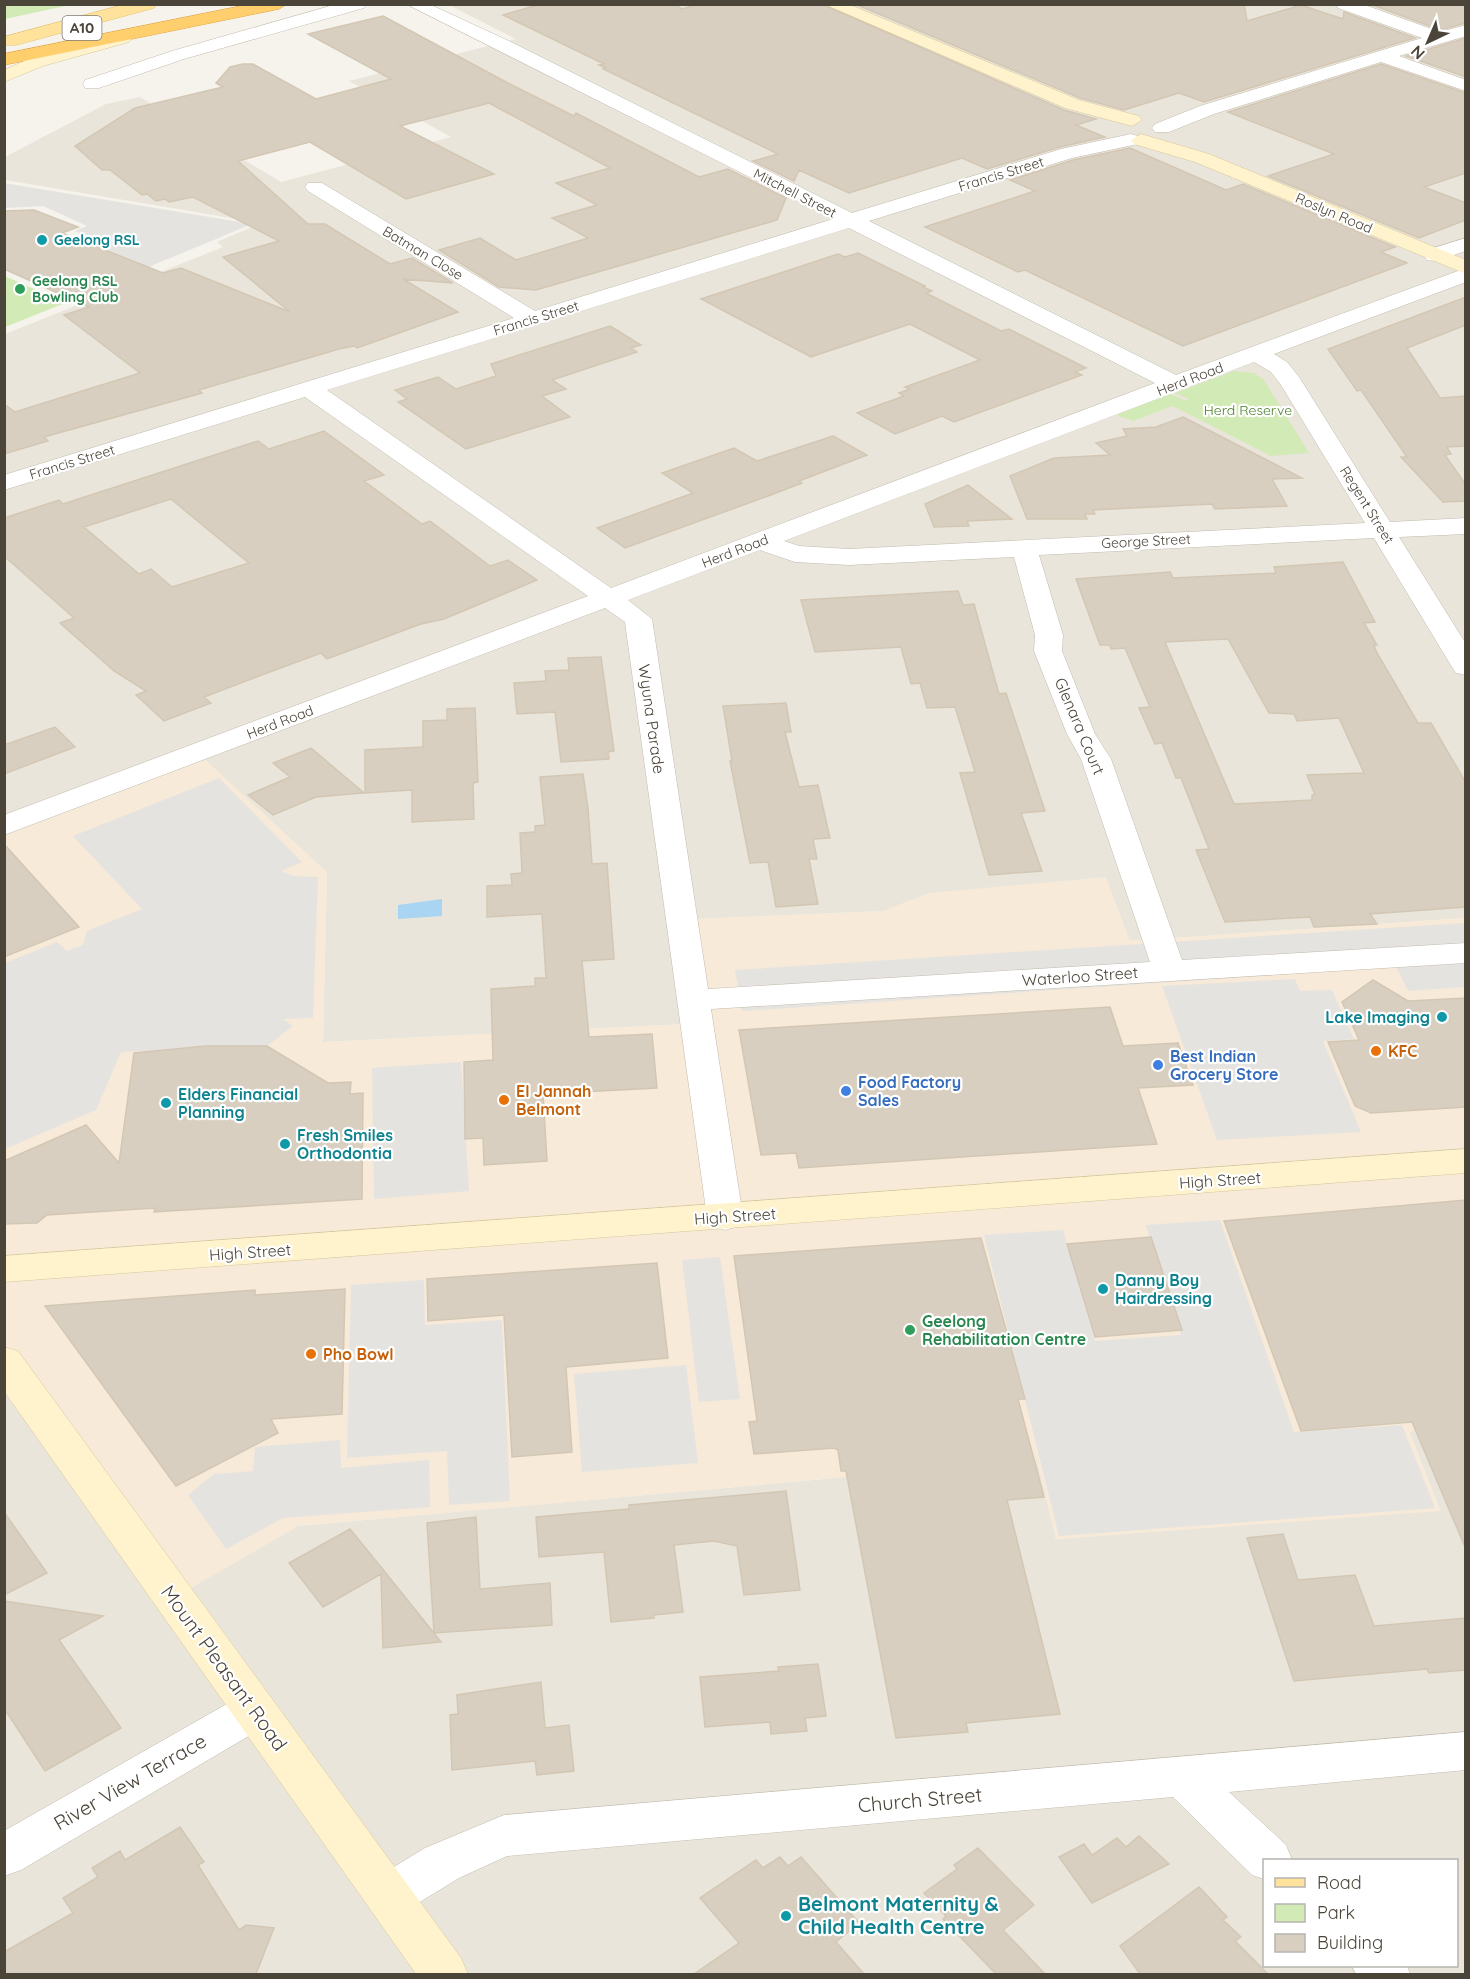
<svg xmlns="http://www.w3.org/2000/svg" width="1470" height="1979" font-family="Quicksand,sans-serif">
<style>
.residential{fill:#eae5da;fill-rule:evenodd}
.commercial{fill:#f7ead8}
.green{fill:#d2eab5}
.parking{fill:#e5e3e0}
.water{fill:#a9d4f2}
.building{fill:#d8cfc1;stroke:#d3c7b4;stroke-width:1.5;fill-rule:evenodd}
.lines{fill:none;stroke-linecap:round;stroke-linejoin:round}
.street-casing{stroke:#c2bbae;stroke-width:1}
.secondary-casing{stroke:#d6c79b;stroke-width:1}
.primary-casing{stroke:#e6c16a;stroke-width:1}
.highway-casing{stroke:#e0a43c;stroke-width:1}
.street{fill:#fff;fill-rule:evenodd}
.secondary{fill:#fff3cd;fill-rule:evenodd}
.primary{fill:#ffe39c;fill-rule:evenodd}
.highway{fill:#ffcf6e;fill-rule:evenodd}
.culture-dot{fill:#0f9aa8;stroke:#fff;stroke-width:2}
.leisure-dot{fill:#2e9e5b;stroke:#fff;stroke-width:2}
.food-dot{fill:#e8710a;stroke:#fff;stroke-width:2}
.shop-dot{fill:#3f7fe0;stroke:#fff;stroke-width:2}
.labels{text-anchor:middle;stroke-width:4.5;stroke-linejoin:round;paint-order:stroke}
.far-street-label{font-size:14px;fill:#4b4439;stroke:#fff}
.far-culture-label{font-size:14px;font-weight:bold;fill:#0d838f;stroke:#fff;text-anchor:start}
.far-leisure-label{font-size:14px;font-weight:bold;fill:#27864d;stroke:#fff;text-anchor:start}
.far-park-label{font-size:14px;fill:#4a7f2a;stroke:#fff}
.shield{fill:#fff;stroke:#817c74;stroke-width:1.5}
.shield-label{font-size:15px;font-weight:bold;fill:#4b4439}
.street-label{font-size:16px;fill:#4b4439;stroke:#fff}
.culture-label{font-size:16px;font-weight:bold;fill:#0d838f;stroke:#fff;text-anchor:start}
.food-label{font-size:16px;font-weight:bold;fill:#c56008;stroke:#fff;text-anchor:start}
.shop-label{font-size:16px;font-weight:bold;fill:#366cbe;stroke:#fff;text-anchor:start}
.leisure-label{font-size:16px;font-weight:bold;fill:#27864d;stroke:#fff;text-anchor:start}
.near-street-label{font-size:20px;fill:#4b4439;stroke:#fff}
.near-culture-label{font-size:20px;font-weight:bold;fill:#0d838f;stroke:#fff;text-anchor:start}
</style>
<rect width="100%" height="100%" fill="#f6f3ec"/>
<path class="residential" d="M449 5H1465V918L1130 941 929 893 884 911 674 920 687 1024 323 1042 327 872 5 826V334L223 247 217 242 261 223 5 180V157L106 104 140 97 281 182 451 137 349 81 516 39Z
M4 1361 174 1597 298 1526 1037 1460 1056 1539 1440 1510 1409 1431 1465 1427V1974H5ZM1264 1860H1456V1966H1264Z"/>
<path class="commercial" d="M198 753 327 872 323 1042 687 1024 673 920 884 911 929 893 1106 877 1130 941 1465 918V1427L1409 1432 1440 1511 1056 1539 1037 1460 298 1526 174 1598 5 1361 4 826Z"/>
<path class="green" d="M4 5 5 4 70 5 5 19Z
M5 276 65 303 5 327Z
M1234 371 1254 373 1264 380 1309 453 1271 456 1173 406 1133 421 1116 415 1170 394 1186 401 1189 399 1175 393Z"/>
<path class="parking" d="M4 183 252 224 115 281 74 262 112 248 75 231 87 226 43 206 5 208Z
M219 778 302 862 281 871 294 876 318 877 313 1018 283 1019 293 1026 267 1046 121 1052 96 1110 5 1149V963L57 942 67 951 83 945 87 931 142 909 73 836Z
M1465 923V987L1408 991 1396 967 742 1011 735 970Z
M1295 979 1300 991 1332 990 1354 1039 1323 1041 1361 1132 1217 1140 1162 986Z
M461 1062 469 1191 374 1199 372 1068Z
M1220 1220 1294 1432 1402 1425 1435 1508 1059 1536 984 1235 1063 1230 1095 1341 1181 1335 1146 1225Z
M720 1257 740 1399 699 1402 682 1260Z
M424 1280 425 1325 502 1320 510 1501 449 1505 447 1451 347 1458 351 1285Z
M686 1365 698 1463 582 1472 574 1374Z
M340 1440 341 1468 429 1460 430 1507 283 1518 226 1549 188 1495 214 1474 253 1471 255 1447Z"/>
<path class="water" d="M442 899V916L398 919V905Z"/>
<path class="building" d="M541 4H673L682 9 700 4H822L1064 110 1096 119 1076 125 1105 137 1060 147 987 169 962 158 849 193 799 170 794 181 753 161 778 154 603 69 606 68 599 65 604 64 503 15Z
M855 4H1244L1247 21 1301 5 1343 19 1344 12 1415 38 1204 102 1179 93 1124 110 1080 98Z
M1370 4H1466V23L1440 30Z
M383 16 506 82 574 116 576 113 699 177 728 169 786 198 777 220 536 290 499 287 439 250 480 238 516 260 588 238 552 218 597 205 556 183 610 168 489 103 400 126 494 174 406 199 310 142 238 161 308 224H325L390 264 412 258 453 283 403 279 458 312 357 348 354 346 339 349 199 390 202 393 44 437 48 441 4 454V404L15 412 140 373 64 315 89 307 4 269V211L34 210 78 227 62 233 163 273 181 268 290 312 223 257 279 241 193 197 169 202 165 199 156 201 147 194 142 195 110 170H102L75 146 135 108 223 87 216 83 230 67 243 64H253L316 99 391 79 308 34Z
M1466 38V77L1406 56Z
M1381 64 1466 93V173L1424 187 1466 203V220L1419 238 1268 176 1334 154 1228 112Z
M1130 148 1226 190 1243 184 1395 247 1381 252 1407 263 1183 346 1025 270 1018 272 925 227 1035 191 1010 180 1073 160Z
M858 253 925 286 923 287 932 291 926 293 1001 331 1009 329 1086 368 1075 372 1082 375 954 422 942 416 895 434 857 413 904 396 899 393 910 389 905 387 980 360 910 324 811 357 701 299 838 254 845 257Z
M1466 297V325L1407 348 1440 398 1466 396V446L1447 447 1451 454 1445 455 1466 485V501L1443 502 1401 457H1407L1361 390 1357 391 1328 349Z
M610 326 641 345 631 348 637 352 552 380 566 389 542 396 570 417 466 449 398 402 407 399 395 390 438 377 456 389 496 376 491 364Z
M1183 417 1302 478 1272 479 1287 506 1215 509 1212 504 1093 510 1095 514H1085L1087 519H1027L1010 476 1054 458 1110 455 1096 443 1127 436 1123 429 1156 427Z
M324 431 384 475 364 481 422 524 430 521 490 566 508 560 537 580 444 619 421 624 327 659 321 653 267 673 204 697 211 703 164 721 136 695 146 691 114 671 60 623 74 618 4 556V518L59 500 63 504 258 441 269 449ZM171 499 234 551 249 563 172 587 151 569 139 574 84 527Z
M833 436 867 455 799 481 802 483 768 496 625 548 597 528 693 493 662 473 734 448 757 461Z
M968 485 1012 519 967 521 969 526 934 527 925 504Z
M1343 562 1375 622 1364 623 1377 645H1374L1377 653 1418 723H1431L1466 783V907L1370 914 1377 924 1314 927 1310 917 1225 922 1196 850 1209 849 1181 778H1176L1162 743 1155 744 1139 708 1150 707 1125 648 1111 649 1110 645H1100L1076 579 1170 572 1173 578 1276 573 1274 567ZM1228 639 1269 713 1294 714 1297 721 1339 718 1364 773 1307 775 1315 795H1312V800L1234 804 1165 642Z
M958 591 963 605 974 604 999 694 1006 693 1045 811 1021 813 1042 871 989 875 960 773 975 772 955 707 927 708 920 683 911 684 901 647 815 652 801 600Z
M601 657 614 751 608 752 609 759 561 762 555 712 517 714 514 683 546 681 545 671 569 670 568 658Z
M786 703 791 732H785L799 787 818 785 830 838 813 839 817 859H809L818 904 776 907 768 862 750 863 730 761H732L723 706Z
M475 708 478 782 473 783 474 819 412 822V790L365 793V750L423 747V721L447 720V709Z
M55 727 75 747 4 774V745Z
M311 748 364 793 316 797 273 815 248 795 290 777 273 763Z
M583 774 588 808 592 864 607 863 614 959 582 961 589 1037 652 1034 657 1088 543 1094 547 1161 484 1165 483 1138 465 1139 464 1062 493 1060 491 989 535 986V978H546L542 914 487 917V886L512 885 511 874 522 873 520 833 535 832V826L545 825 540 777Z
M4 844 79 927 4 957Z
M1373 980 1408 1001 1466 998V1107L1371 1113 1355 1106 1328 1042 1359 1040 1342 1002Z
M1110 1007 1123 1046 1178 1043 1193 1085 1138 1088 1157 1144 799 1168 796 1153 761 1155 739 1030Z
M206 1046H267L328 1083 351 1082 350 1094 363 1093 362 1199 154 1212 155 1208 47 1215 37 1223 4 1224V1161L86 1125 119 1163 134 1053Z
M1466 1200V1547H1465L1412 1422 1301 1431 1224 1221Z
M1151 1237 1182 1330 1095 1337 1067 1244Z
M981 1238 1025 1399H1018L1044 1497 1007 1500 1060 1714 966 1723 968 1732 896 1738 846 1471H841L838 1450 834 1448 754 1454 749 1422 757 1421 734 1256Z
M657 1263 668 1358 566 1367 572 1452 512 1457 504 1315 428 1321 427 1279Z
M345 1289 342 1414 271 1419 278 1433 176 1486 45 1306 255 1290V1295Z
M786 1491 800 1590 744 1595 737 1546 714 1541 674 1545 683 1612 654 1615V1618L611 1622 604 1552 539 1557 536 1517 629 1509V1505Z
M4 1512 47 1573 4 1595Z
M476 1517 480 1589 550 1583 552 1625 434 1633 427 1523Z
M350 1529 385 1572 441 1642 383 1648 381 1574 323 1607 289 1563Z
M1283 1534 1298 1580 1355 1575 1374 1626 1466 1618V1670L1429 1673 1427 1669 1294 1681 1247 1538Z
M4 1601 103 1616 59 1640 121 1728 45 1771 4 1708Z
M818 1664 826 1716 805 1718 807 1731 771 1734 770 1722 705 1727 700 1677 779 1671 778 1667Z
M541 1682 545 1728 569 1725 574 1771 537 1775 535 1761 452 1770 450 1715 458 1714 457 1695Z
M180 1827 204 1862 198 1865 239 1930 246 1925 274 1928 256 1974H4V1952L73 1913 63 1898 98 1877 92 1868 120 1851 125 1860Z
M1139 1836 1169 1864 1092 1903 1059 1857 1084 1844 1092 1855 1117 1838 1126 1847Z
M978 1848 1034 1905 1003 1930 1045 1974H996L943 1919 946 1916 924 1893 957 1869 954 1865Z
M780 1857 788 1866 801 1857 859 1923 836 1942 864 1974H694L739 1943 700 1898 756 1860 763 1868Z
M1199 1887 1227 1917 1223 1920 1241 1937 1235 1941 1268 1974H1140L1120 1946Z"/>
<g class="lines">
<g class="street-casing">
<path id="street" d="M337 4H366L364 8 184 59 99 88H85L83 84 85 80 172 51Z
M406 4H429L511 42 852 213 1061 149 1131 134 1138 136 1141 140 1138 144 1072 158 869 221 1176 375 1466 268V282L1274 354 1287 362 1299 377 1390 522 1466 518V534L1399 537 1466 644V675L1456 673 1452 667 1374 538 1039 555 1063 635 1062 651 1095 734 1111 759 1182 960 1466 943V963L711 1009 743 1217 738 1226 725 1230 712 1226 707 1217 625 622 605 608 4 835V815L588 596 305 397 4 490V475L514 318 308 191 305 187 308 183H322L535 311 833 219ZM849 228 1155 383 611 588 327 390ZM1254 362 1271 372 1281 385 1365 523 849 549 799 546 784 541ZM760 550 795 562 849 565 1014 557 1035 635 1034 651 1067 734 1081 759 1150 962 708 989 652 619 628 600Z
M1336 4H1362L1440 32 1466 25V36L1399 56 1466 80V91L1381 62 1214 114 1169 132H1155L1152 128 1155 124 1200 106 1422 38 1338 8Z
M1466 238V251L1435 261 1427 260 1424 255 1427 250Z
M255 1691 271 1697 277 1710 271 1723 21 1870 4 1876V1831L239 1697Z
M1466 1732V1770L1229 1792 1286 1845 1292 1860H1264V1879L1252 1875 1173 1797 507 1856 459 1878 405 1911 388 1917 371 1911 364 1896 371 1881 425 1848 504 1815Z
M1352 1966H1407L1410 1974H1356Z"/>
</g>
<g class="secondary-casing">
<path id="secondary" d="M824 4H848L1079 100 1139 116 1142 120 1132 126 1065 108Z
M123 33 132 38 129 42 43 66 4 82V70L31 58Z
M1141 134 1209 154 1466 260V274L1195 162 1134 144 1131 140Z
M1466 1149V1173L4 1282V1256Z
M4 1347 18 1351 461 1958 468 1974H416L4 1391Z"/>
</g>
<g class="primary-casing">
<path id="primary" d="M126 4H156L154 8 16 45H4V37Z"/>
</g>
<g class="highway-casing">
<path id="highway" d="M251 4H287L279 9 4 65V54Z"/>
</g>
<use href="#street" class="street"/>
<use href="#secondary" class="secondary"/>
<use href="#primary" class="primary"/>
<use href="#highway" class="highway"/>
</g>
<g class="culture-dot">
<circle cx="42" cy="240" r="6"/>
<circle cx="1442" cy="1017" r="6"/>
<circle cx="166" cy="1103" r="6"/>
<circle cx="285" cy="1144" r="6"/>
<circle cx="1103" cy="1289" r="6"/>
<circle cx="786" cy="1916" r="6"/>
</g>
<g class="leisure-dot">
<circle cx="20" cy="289" r="6"/>
<circle cx="910" cy="1330" r="6"/>
</g>
<g class="food-dot">
<circle cx="1376" cy="1051" r="6"/>
<circle cx="504" cy="1100" r="6"/>
<circle cx="311" cy="1354" r="6"/>
</g>
<g class="shop-dot">
<circle cx="1158" cy="1065" r="6"/>
<circle cx="846" cy="1091" r="6"/>
</g>
<g class="labels">
<g class="far-street-label">
<text transform="translate(1001 174) rotate(-17)" y="5">Francis Street</text>
<text transform="translate(795 193) rotate(27)" y="5">Mitchell Street</text>
<text transform="translate(1334 213) rotate(23)" y="5">Roslyn Road</text>
<text transform="translate(423 253) rotate(31)" y="5">Batman Close</text>
<text transform="translate(536 318) rotate(-17)" y="5">Francis Street</text>
<text transform="translate(1190 379) rotate(-21)" y="5">Herd Road</text>
<text transform="translate(72 462) rotate(-17)" y="5">Francis Street</text>
<text transform="translate(1367 505) rotate(58)" y="5">Regent Street</text>
<text transform="translate(1146 541) rotate(-3)" y="5">George Street</text>
<text transform="translate(735 551) rotate(-21)" y="5">Herd Road</text>
<text transform="translate(280 722) rotate(-21)" y="5">Herd Road</text>
</g>
<g class="far-culture-label">
<text x="54" y="245">Geelong RSL</text>
</g>
<g class="far-leisure-label">
<text x="32" y="286">Geelong RSL<tspan x="32" dy="16">Bowling Club</tspan></text>
</g>
<g class="far-park-label">
<text x="1248" y="415">Herd Reserve</text>
</g>
<rect class="shield" x="62.5" y="16" width="39" height="24" rx="4.5"/>
<g class="shield-label">
<text x="82" y="33">A10</text>
</g>
<g class="street-label">
<text transform="translate(652 719) rotate(82)" y="6">Wyuna Parade</text>
<text transform="translate(1080 726) rotate(67)" y="6">Glenara Court</text>
<text transform="translate(1080 976) rotate(-4)" y="6">Waterloo Street</text>
<text transform="translate(1220 1180) rotate(-4)" y="6">High Street</text>
<text transform="translate(735 1216) rotate(-4)" y="6">High Street</text>
<text transform="translate(250 1252) rotate(-4)" y="6">High Street</text>
</g>
<g class="culture-label">
<text x="1430" y="1023" text-anchor="end">Lake Imaging</text>
<text x="178" y="1100">Elders Financial<tspan x="178" dy="18">Planning</tspan></text>
<text x="297" y="1141">Fresh Smiles<tspan x="297" dy="18">Orthodontia</tspan></text>
<text x="1115" y="1286">Danny Boy<tspan x="1115" dy="18">Hairdressing</tspan></text>
</g>
<g class="food-label">
<text x="1388" y="1057">KFC</text>
<text x="516" y="1097">El Jannah<tspan x="516" dy="18">Belmont</tspan></text>
<text x="323" y="1360">Pho Bowl</text>
</g>
<g class="shop-label">
<text x="1170" y="1062">Best Indian<tspan x="1170" dy="18">Grocery Store</tspan></text>
<text x="858" y="1088">Food Factory<tspan x="858" dy="18">Sales</tspan></text>
</g>
<g class="leisure-label">
<text x="922" y="1327">Geelong<tspan x="922" dy="18">Rehabilitation Centre</tspan></text>
</g>
<g class="near-street-label">
<text transform="translate(224 1668) rotate(54)" y="7">Mount Pleasant Road</text>
<text transform="translate(130 1782) rotate(-30)" y="7">River View Terrace</text>
<text transform="translate(920 1800) rotate(-5)" y="7">Church Street</text>
</g>
<g class="near-culture-label">
<text x="798" y="1911">Belmont Maternity &amp;<tspan x="798" dy="23">Child Health Centre</tspan></text>
</g>
</g>
<rect width="1470" height="1979" fill="none" stroke="#4b4439" stroke-width="12"/>
<rect x="1263" y="1859" width="195" height="108" fill="#ffffff" stroke="#b7b4b0" stroke-width="1.5"/>
<rect x="1275" y="1878" width="30" height="9" fill="#ffe39c" stroke="#b7b4b0" stroke-width="1.5"/>
<text x="1317" y="1889" font-size="18" fill="#4b4439">Road</text>
<rect x="1275" y="1904" width="30" height="18" fill="#d2eab5" stroke="#b7b4b0" stroke-width="1.5"/>
<text x="1317" y="1919" font-size="18" fill="#4b4439">Park</text>
<rect x="1275" y="1934" width="30" height="18" fill="#d8cfc1" stroke="#b7b4b0" stroke-width="1.5"/>
<text x="1317" y="1949" font-size="18" fill="#4b4439">Building</text>
<g transform="translate(1428 42) rotate(224)" stroke="#ffffff" stroke-width="4.5" paint-order="stroke">
<path d="M0-4.5L10 22L0 15L-10 22Z" fill="#4b4439"/>
<text y="-9" font-size="16" font-weight="bold" text-anchor="middle" fill="#4b4439">N</text>
</g>
</svg>
